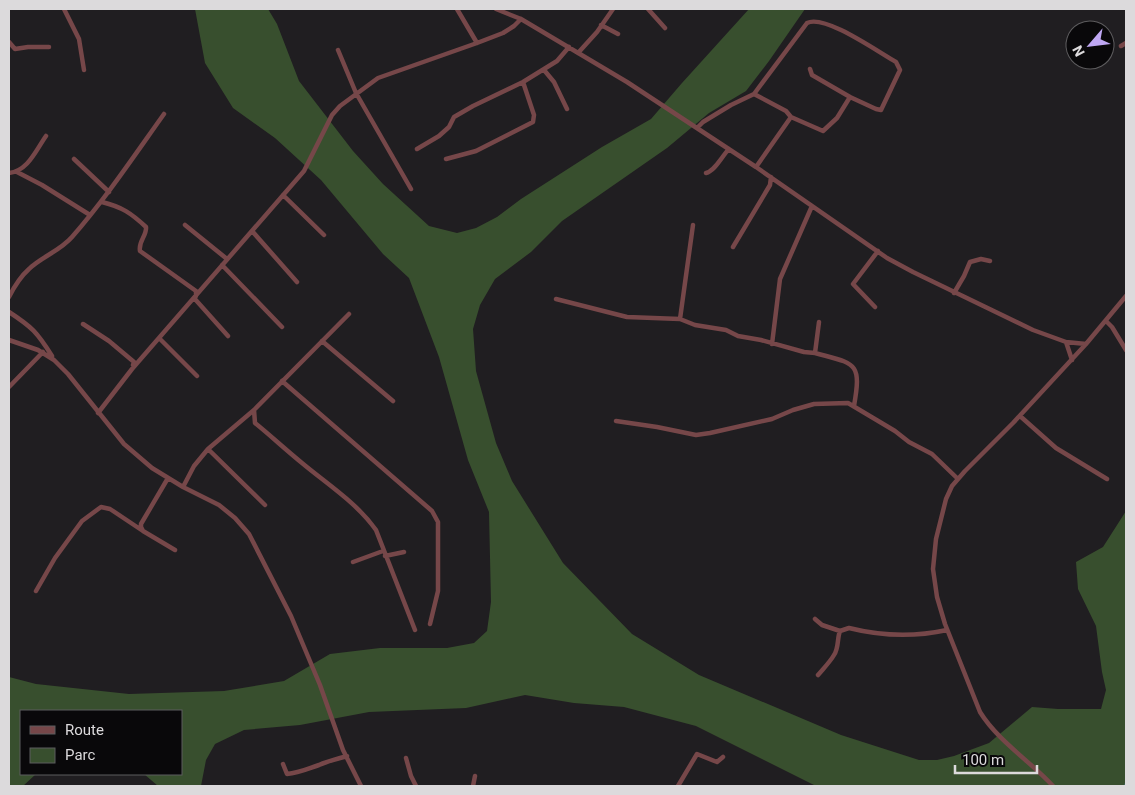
<svg xmlns="http://www.w3.org/2000/svg" width="1135" height="795" font-family="Roboto,sans-serif">
<style>
.green{fill:#384f2e}
.lines{fill:none;stroke-linecap:round;stroke-linejoin:round}
.stream{stroke:#44757f;stroke-width:2}
.minor{stroke:#764749;stroke-width:4.5}
</style>
<rect width="100%" height="100%" fill="#201e21"/>
<path class="green" d="M195 9H268L277 24 299 81 353 151 383 184 429 226 457 233 476 228 497 217 521 199 602 147 651 119 682 83 749 9H805L769 61 746 91 709 113 667 148 562 221 531 252 495 279 480 305 473 329 476 371 496 443 512 481 563 563 632 634 699 675 841 735 919 760H937L954 756 989 743 1032 707 1058 709H1101L1106 690 1102 672 1096 626 1078 589 1076 562 1103 547 1126 511V786H816L696 726 624 707 574 703 525 695 466 708 369 712 300 725 244 730 215 744 206 760 201 786H158L144 774H181V711H21V774H36L23 786H9V677L36 684 129 694 224 691 284 681 330 654 380 648H447L474 643 487 631 491 602 489 512 468 460 439 357 409 278 383 254 321 180 275 138 233 108 205 63Z"/>
<g class="lines">
<path class="stream" d="M1125 786 1126 783"/>
<path class="minor" d="M64 9 79 39 84 70
M457 9 477 43
M496 9 521 19 627 82 756 167 887 258 913 272 1033 330 1066 342 1086 344
M648 9 665 28
M601 25 618 34
M9 42 15 49 28 47H49
M1121 46 1126 43
M338 50 356 93 411 189
M578 53 597 32 613 9
M810 69 812 75 850 97
M544 70 554 82 567 109
M754 94 786 111 791 117
M697 128 703 122 731 105 754 94 807 23C825 14 878 52 896 62L900 70 881 110 876 109 850 97 837 118 823 131 791 117 756 167
M417 149 439 136 449 127 454 117 473 106 523 82 557 61 569 47
M74 159 109 192
M446 159 476 151 533 122 534 115 523 82
M17 172 42 185 90 215
M9 173C28 171 36 150 46 136
M706 173C715 171 722 156 729 149
M283 195 324 235
M102 202C122 207 131 213 146 227 147 236 138 241 140 251L196 291V296
M185 225 227 259
M252 231 297 282
M733 247 770 185 771 177
M222 265 282 327
M954 293 964 276 970 262 981 259 990 261
M9 297C14 287 20 277 29 269 41 257 60 251 72 237 106 198 134 156 164 114
M194 298 228 336
M556 299 627 317 680 319 695 325 726 330 738 336 761 340 804 352 815 353
M875 307 853 284 878 251
M9 312C32 327 37 332 52 356
M680 319 693 225
M1106 321 1112 327 1126 350
M819 322 815 353C855 364 862 361 854 406
M83 324 109 341 134 362 133 365
M159 338 197 376
M9 340 38 350 54 360 68 374 124 444 152 468 183 487 219 505 235 518 249 534 291 616 320 685 343 750 361 786
M322 341 393 401
M1066 342 1072 360
M772 344 780 279 812 206
M282 381 432 511 438 522V591L430 624
M9 387 43 352
M254 410 255 423C271 436 286 450 302 463 327 484 357 503 376 530L415 630
M98 413 132 369 304 171 332 115 340 106 378 78 477 43 503 33 514 26 521 19
M1020 416 1056 448 1107 479
M616 421 657 427 696 435 710 433 772 419 793 410 814 404 848 403 895 431 909 442 932 454 958 479
M208 449 265 505
M168 478 141 524V527L143 531 175 550
M183 487 194 466 208 449 254 410 349 314
M385 556 404 552
M353 562 383 551
M36 591 55 558 82 521 101 507 110 509 143 531
M815 619 822 625 840 631
M818 675C823 669 830 662 834 655 839 648 837 638 840 631L849 628C881 636 915 637 947 630
M406 758 411 776 416 786
M283 764 287 774C299 773 307 769 319 765 328 761 337 759 347 756
M473 786 475 776
M678 786 697 754 717 762 723 757
M1053 786C1030 761 998 741 980 712L945 624 937 597 933 569 936 539 946 499 952 486 965 471 1013 423 1086 344 1126 296"/>
</g>
<rect width="1135" height="795" fill="none" stroke="#dcdadc" stroke-width="20"/>
<rect x="20" y="710" width="162" height="65" fill="#09080a" stroke="#5d5c5e"/>
<rect x="30" y="726" width="25" height="8" fill="#764749" stroke="#5d5c5e"/>
<text x="65" y="735" font-size="15" fill="#dcdadc">Route</text>
<rect x="30" y="748" width="25" height="15" fill="#384f2e" stroke="#5d5c5e"/>
<text x="65" y="760" font-size="15" fill="#dcdadc">Parc</text>
<g transform="translate(1090 45) rotate(242)"><circle r="24" fill="#09080a" stroke="#5d5c5e"/>
<path d="M0-4L9 19L0 12L-9 19Z" fill="#c0a8f4"/>
<text y="-8" font-size="14" font-weight="bold" text-anchor="middle" fill="#dcdadc">N</text>
</g>
<path d="M955 765v8h82v-8" fill="none" stroke="#dcdadc" stroke-width="2.5"/>
<text x="962" y="765" font-size="15" fill="#dcdadc" stroke="#09080a" stroke-width="4" paint-order="stroke">100 m</text>
</svg>
